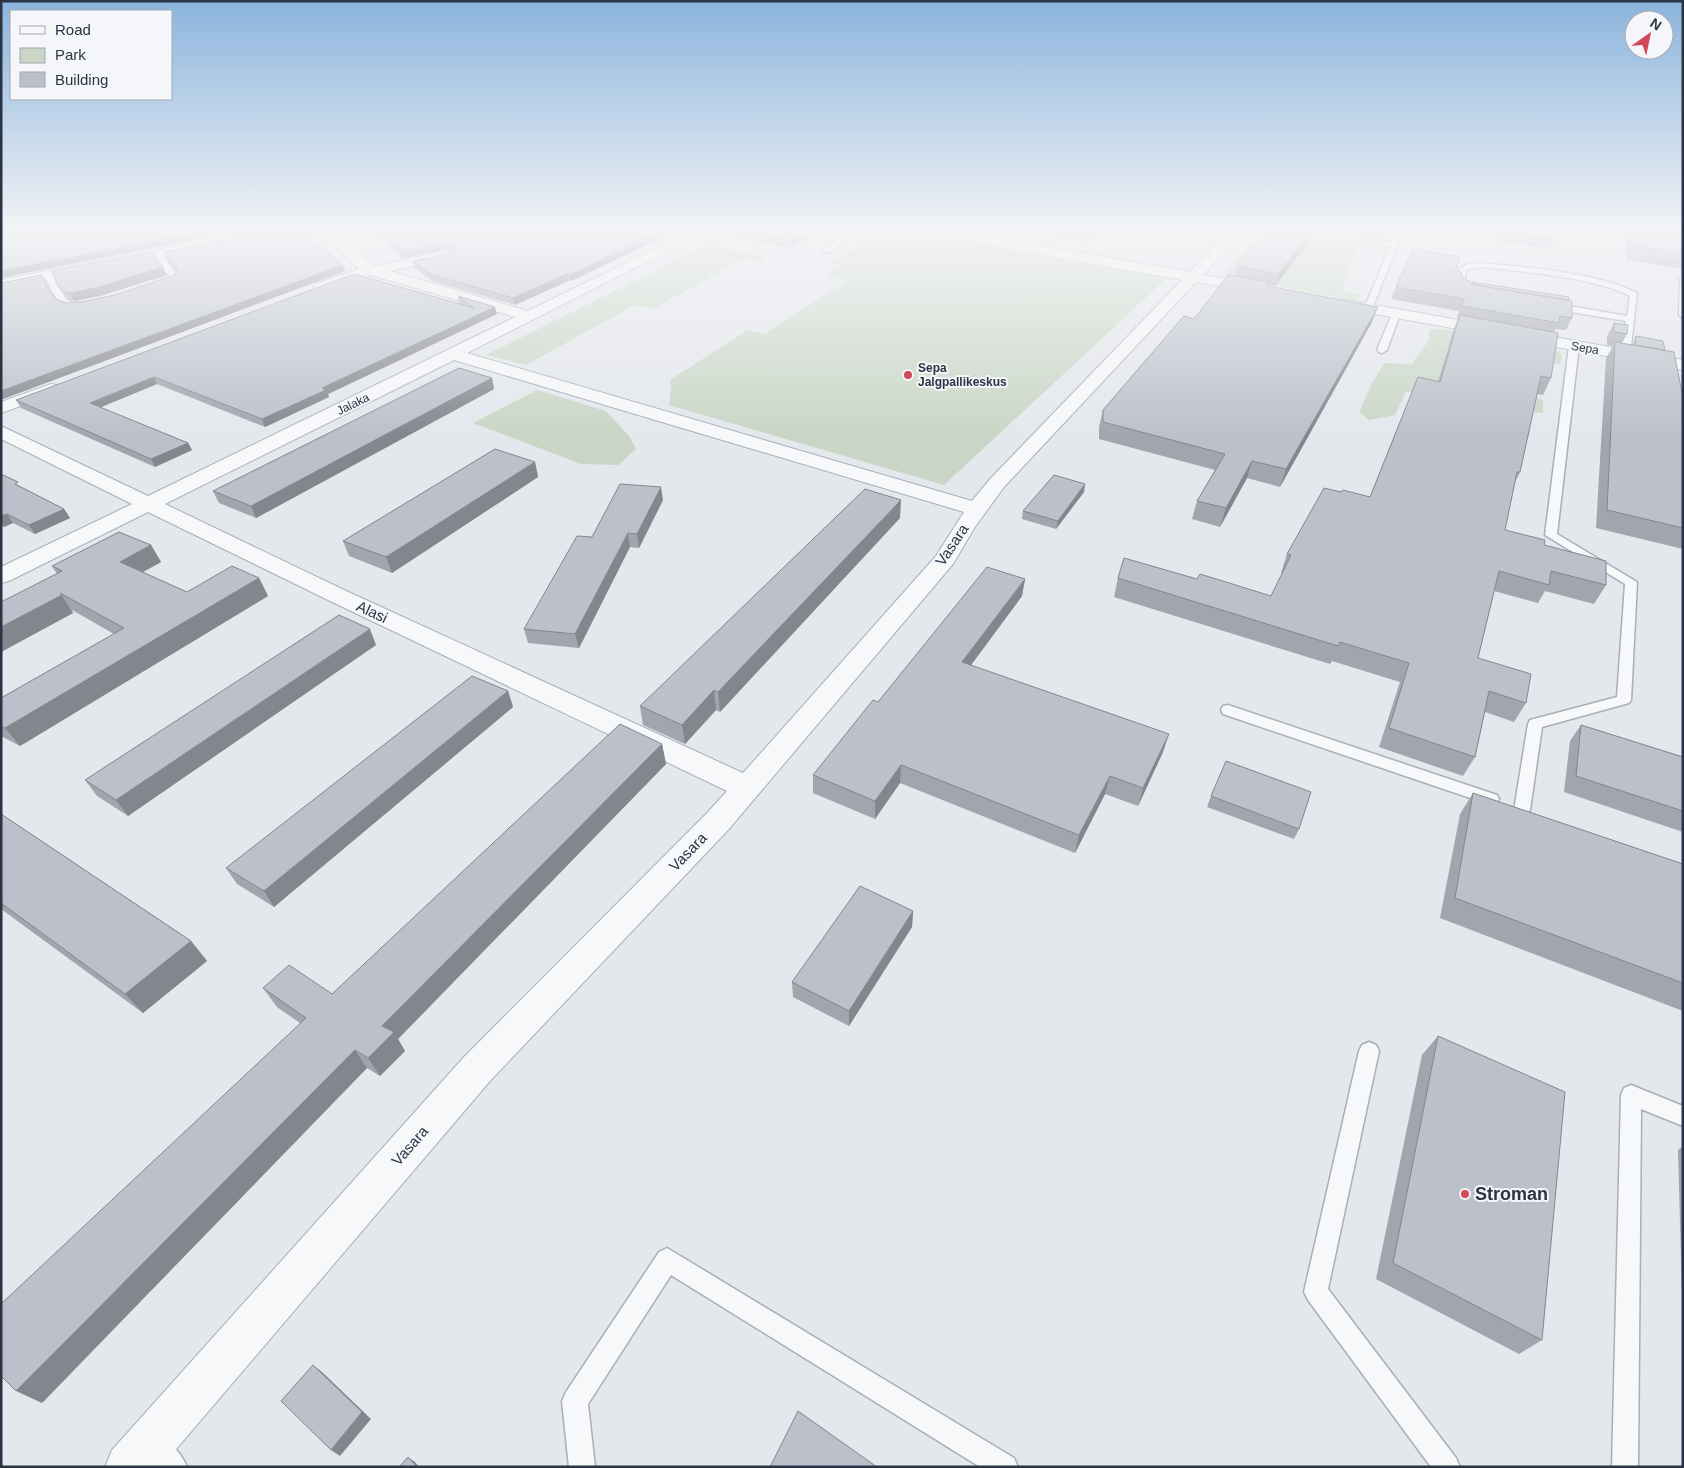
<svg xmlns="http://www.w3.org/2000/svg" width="1684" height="1468" font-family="Arial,sans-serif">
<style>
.green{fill:#c9d6c5}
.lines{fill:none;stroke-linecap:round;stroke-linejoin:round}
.lane-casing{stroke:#a9aeb7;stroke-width:3}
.street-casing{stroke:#a9aeb7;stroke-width:2}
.lane{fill:#f7f8fa;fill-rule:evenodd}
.street{fill:#f7f8fa;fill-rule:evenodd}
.wall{fill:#a1a5ae}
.shaded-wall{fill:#83868d}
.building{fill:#bbc0ca;stroke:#83868d}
.poi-dot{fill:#d1495b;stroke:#f4f6f9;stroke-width:2}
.labels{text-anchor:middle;stroke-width:4;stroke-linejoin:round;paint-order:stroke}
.far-street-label{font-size:12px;fill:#2b3445;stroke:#f4f6f9}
.far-poi-label{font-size:12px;font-weight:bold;fill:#2b3445;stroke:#f4f6f9;text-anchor:start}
.street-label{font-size:15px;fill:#2b3445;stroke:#f4f6f9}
.near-poi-label{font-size:18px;font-weight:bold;fill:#2b3445;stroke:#f4f6f9;text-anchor:start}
</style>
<rect width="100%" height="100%" fill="#e4e7ec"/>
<path class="green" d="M884 230H899L1166 279 944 485 669 405 671 388 670 380 748 330 765 334 848 280 826 275 842 265 830 263Z
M1261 231 1358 248 1342 290 1361 295 1357 300H1352L1226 277 1224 275Z
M708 244 766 258 762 262 745 258 653 309 635 305 526 365 486 355Z
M1429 329 1448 330 1555 349 1562 355 1560 364 1450 342 1446 352 1448 357 1543 400V413L1503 410 1425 393 1406 392 1395 415 1369 420 1359 412 1372 383 1384 363 1412 364 1429 340Z
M537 390 606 411 630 437 636 449 618 465 581 464 473 423Z"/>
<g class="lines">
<g class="lane-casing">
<path id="lane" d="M852 230H861L830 252H824V248Z
M1206 230H1222L1238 235 1234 237Z
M1298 230H1317L1392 243 1397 230H1404L1371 311 1364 309 1390 247Z
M155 252H161L178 277 177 279 154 284V280L169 276 154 254Z
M1481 263C1524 267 1599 273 1637 293L1630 355 1625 358 1620 355 1626 321 1552 309 1548 306 1552 303 1627 316 1630 296C1595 278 1521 271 1481 267L1466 270 1465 280 1470 289 1463 291 1457 280 1459 269 1467 264Z
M45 272H51L66 299 73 303H83V307C59 312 52 292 44 274Z
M1680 279H1683V318L1679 315Z
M1396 311 1400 314 1387 350 1382 353 1379 352 1377 350 1392 314Z
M1574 343 1579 346 1557 534 1637 582 1631 700 1629 703 1542 727 1530 810 1528 814 1522 816 1516 814 1514 810 1528 724 1530 720 1617 697 1625 584 1545 535 1569 346Z
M1228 705 1497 795 1499 799 1497 803 1491 805 1485 803 1223 714 1221 710 1223 706Z
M1369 1042 1376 1045 1379 1051 1328 1289 1456 1458 1460 1467H1431L1308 1300 1304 1292 1359 1051 1362 1045Z
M1631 1085 1683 1106V1126L1641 1109 1638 1467H1612L1621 1095 1624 1088Z
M667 1248 1014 1458 1018 1467H980L671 1275 588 1404 595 1467H569L562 1401 566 1392 659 1252Z
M153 1432C167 1438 181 1452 187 1467H156L144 1454 140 1445 144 1436Z"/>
</g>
<g class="street-casing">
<path id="street" d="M318 230H332L374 266 447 251 452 252 454 255 452 258 390 271 528 311 693 230H710L467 353 972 501 990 479 1182 280 926 234 920 230H951L1190 272 1230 230H1244L1203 275 1259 285 1264 286 1266 289 1264 292 1259 293 1196 282 1004 487 975 527 953 564 729 829 490 1081 161 1467H105L112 1450 464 1057 707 813 727 791 326 599 148 512 9 581 1 583V567L132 504 1 439V426L148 496 515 317 371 275 326 290H316L314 287 316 284 359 269ZM454 360 964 512 936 556 743 773 342 589 165 504Z
M201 241 208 245 206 248 1 288V280Z
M1341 299 1683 360V370L1336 307 1333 304 1336 301Z
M51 384 57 385 60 389 57 393 1 413V402Z"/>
</g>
<use href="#lane" class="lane"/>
<use href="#street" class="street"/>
</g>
<path class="wall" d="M369 230H678L571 281H568L515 305 432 281 415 268 413 261 451 253 453 251 447 249 403 258 393 251 392 248Z
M711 230H821L791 248 711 232Z
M1022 230H1100L1088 242Z
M1331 230H1384L1380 239Z
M1495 230H1556L1554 240 1550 249 1492 240Z
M1629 230H1683V269L1626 260 1627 235Z
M1309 242 1275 286 1269 285V287L1372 322 1280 487 1247 478 1220 527 1192 519 1197 501 1215 470 1099 439V427L1103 410 1194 319 1234 276 1237 266Z
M164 252 345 271 3 399 1 398V283L45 281 49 291 56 299 67 303 81 302 115 295 175 275 176 271 167 258Z
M1455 271 1471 283 1472 282 1569 300 1572 318 1566 330 1556 329 1554 332 1551 378 1543 395 1537 394 1520 472 1515 482 1505 530 1544 545 1606 585 1594 604 1545 591 1538 603 1494 591 1478 658 1526 703 1514 722 1485 712 1475 757 1463 776 1379 747 1400 682 1332 661 1330 664 1114 597 1118 578 1197 579 1271 596 1283 573H1281L1287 554 1341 492 1370 497 1438 382 1453 331 1458 318H1457L1459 311 1391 299 1396 287Z
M166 275 100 296 74 301 69 300 63 294 58 286Z
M458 296 497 314 328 394 329 397 265 427 157 384 101 407 188 443 192 450 155 467 21 408 16 400 463 305 459 303Z
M1614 323 1627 334 1622 343 1633 345 1634 341 1636 336 1665 350 1683 398V549L1596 528 1606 358 1613 346 1607 345V336Z
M492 378 494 389 256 518 219 503 213 491Z
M535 462 538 477 392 573 349 556 343 541Z
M1 474 21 487 64 509 70 518 35 534 13 523 4 527 1 525Z
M1084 492 1056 529 1022 519 1023 511Z
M663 500 639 548 630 547 579 648 528 643 524 629 592 537Z
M900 518 720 712 716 710 685 744 643 725 640 706Z
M151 545 161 562 143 572 187 592 259 578 268 596 20 746 1 736V698L114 634 72 610 73 613 1 652V602L57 574 52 566Z
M1025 579 1022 596 971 665 1163 752 1138 806 1105 794 1075 853 900 783 875 819 813 793V775L878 702Z
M376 645 128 816 97 796 85 780Z
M508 691 513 707 274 907 237 884 226 868Z
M1581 725 1683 757V832L1564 792 1570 741Z
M662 744 666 764 398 1039 405 1051 380 1076 367 1068 42 1403 300 1023 277 1007 263 988 332 994Z
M1473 793 1683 864V1011L1440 918 1460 814Z
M1211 796 1299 829 1294 839 1207 807Z
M1 814 191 941 207 961 143 1013 1 909Z
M913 911 912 927 849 1026 793 997 792 982Z
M1438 1036 1542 1340 1519 1354 1376 1279 1422 1055Z
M1683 1146V1330L1678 1150Z"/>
<path class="shaded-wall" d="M211 230H243L1 278V271Z
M663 230H678L571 281 570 275Z
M810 230H821L791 248V241Z
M1092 230H1100L1088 242 1090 233Z
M1313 230 1309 242 1275 286 1278 274Z
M445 243 447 249 403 258 401 252Z
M343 265 345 271 3 399 1 396V391Z
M163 267 166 275 100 296 74 301 70 293Z
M567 274 568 281 515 305 513 298Z
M495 307 497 314 328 394 329 397 265 427 262 419 322 388Z
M1378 307 1372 322 1280 487 1286 469Z
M154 377 157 384 94 410 90 403Z
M492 378 494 389 256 518 251 506Z
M188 443 192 450 155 467 151 459Z
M1252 461 1247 478 1220 527 1226 508Z
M535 462 538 477 392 573 386 557Z
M1085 484 1084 492 1056 529 1058 521Z
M661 487 663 500 639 548 637 534Z
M901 500 900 518 720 712 718 692Z
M64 509 70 518 35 534 29 525Z
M7 514 13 523 4 527 1 523V516Z
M628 533 630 547 579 648 575 634Z
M151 545 161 562 130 579 120 562Z
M259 578 268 596 20 746 5 728Z
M1025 579 1022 596 960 680 962 662Z
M60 593 73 613 1 652V627Z
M370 629 376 645 128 816 116 800Z
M714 690 716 710 685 744 682 725Z
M508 691 513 707 274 907 264 891Z
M1169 734 1163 752 1138 806 1143 788Z
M662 744 666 764 398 1039 405 1051 380 1076 368 1058 382 1026Z
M901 765 900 783 875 819V801Z
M1110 776 1105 794 1075 853 1079 835Z
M913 911 912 927 849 1026V1011Z
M191 941 207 961 143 1013 125 994Z
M355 1050 367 1068 42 1403 16 1391Z
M313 1365 322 1372 371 1419 340 1456 331 1450Z
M408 1457 415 1462 419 1467H417Z"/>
<path class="building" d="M1 230H211L1 271Z
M274 230H301L343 265 1 391V283L42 275 48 289 56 299 67 303 81 302 115 295 175 275 177 270 164 252Z
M376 230H663L570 275 567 274 513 298 430 274 413 261 451 253 454 249 452 244 445 243 401 252 391 244H393Z
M736 230H810L791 241Z
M1077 230H1092L1090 233Z
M1269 230H1313L1278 274 1237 266Z
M1496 230H1556L1554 240 1496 231Z
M1634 230H1683V253L1634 246Z
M1413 249 1460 257 1455 271 1461 272 1463 277 1474 285 1572 301V318L1560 316 1559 323 1462 306 1464 299 1396 287Z
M152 252 163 267 96 288 70 293 65 292 58 286 52 271Z
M354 274 474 308 458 296 495 307 322 388 326 390 262 419 154 377 90 403 188 443 151 459 16 400Z
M1228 275 1270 282 1267 286 1378 307 1286 469 1252 461 1226 508 1197 501 1225 454 1103 422V410L1184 316 1194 319Z
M1472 282 1569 297V300L1476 285Z
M1460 315 1558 333 1551 378 1541 376 1520 472H1517L1505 530 1545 540 1544 545 1606 561V585L1551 571 1549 585 1499 571 1478 658 1531 674 1526 703 1489 691 1475 757 1389 728 1409 663 1340 642 1338 646 1118 578 1124 558 1197 579 1200 574 1271 596 1291 555 1287 554 1324 488 1341 492 1343 490 1370 497 1418 377 1440 382Z
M1614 323 1628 325 1627 334 1614 332Z
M1636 336 1663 341 1665 350 1635 345Z
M1615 342 1674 352 1683 398V528L1607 510Z
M459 368 492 378 251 506 213 491Z
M495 449 535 462 386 557 343 541Z
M1 474 18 482 15 484 64 509 29 525 7 514 1 516Z
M1054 475 1085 484 1058 521 1023 511Z
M620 484 661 487 637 534 628 533 575 634 524 629 577 536 592 537Z
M865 489 901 500 718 692 714 690 682 725 640 706Z
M119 532 151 545 120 562 187 592 232 566 259 578 5 728 1 726V698L124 628 60 593 62 595 1 627V602L62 571 52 566Z
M987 567 1025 579 962 662 1169 734 1143 788 1110 776 1079 835 901 765 875 801 813 775 873 700 878 702Z
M339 615 370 629 116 800 85 780Z
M472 676 508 691 264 891 226 868Z
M620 724 662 744 382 1026 394 1032 368 1058 355 1050 16 1391 1 1376V1304L306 1018 263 988 289 965 332 994Z
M1581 725 1683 757V811L1576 776Z
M1226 761 1311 792 1299 829 1211 796Z
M1473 793 1683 864V983L1455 898Z
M1 814 191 941 125 994 1 903Z
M860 886 913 911 849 1011 792 982Z
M1438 1036 1565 1092 1542 1340 1393 1263Z
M313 1365 362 1412 331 1450 281 1401Z
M798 1411 877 1467H770Z
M408 1457 417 1467H399Z"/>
<linearGradient id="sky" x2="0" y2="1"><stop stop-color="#8bb4dd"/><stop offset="0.53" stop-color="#f3f4f6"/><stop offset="1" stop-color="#f3f4f6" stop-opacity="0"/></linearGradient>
<rect width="1684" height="436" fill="url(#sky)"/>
<g class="poi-dot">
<circle cx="908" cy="375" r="5"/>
<circle cx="1465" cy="1194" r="5"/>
</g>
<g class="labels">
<g class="far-street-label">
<text transform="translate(1585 348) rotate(10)" y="4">Sepa</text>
<text transform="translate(353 404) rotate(-26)" y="4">Jalaka</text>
</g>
<g class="far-poi-label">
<text x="918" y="372">Sepa<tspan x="918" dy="14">Jalgpallikeskus</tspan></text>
</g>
<g class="street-label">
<text transform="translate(952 545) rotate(-56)" y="5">Vasara</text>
<text transform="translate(372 612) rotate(25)" y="5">Alasi</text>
<text transform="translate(688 852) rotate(-46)" y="5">Vasara</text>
<text transform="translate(410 1146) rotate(-49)" y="5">Vasara</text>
</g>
<g class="near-poi-label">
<text x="1475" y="1200">Stroman</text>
</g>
</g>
<rect width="1684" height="1468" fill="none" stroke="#2b3445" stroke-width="5"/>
<rect x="10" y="10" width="162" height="90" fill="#f4f6f9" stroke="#a4a8b1"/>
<rect x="20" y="26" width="25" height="8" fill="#f7f8fa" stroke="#a4a8b1"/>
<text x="55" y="35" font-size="15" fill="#2b3445">Road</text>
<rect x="20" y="48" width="25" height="15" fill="#c9d6c5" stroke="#a4a8b1"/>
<text x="55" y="60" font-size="15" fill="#2b3445">Park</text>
<rect x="20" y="72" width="25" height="15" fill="#bbc0ca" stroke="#a4a8b1"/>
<text x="55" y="85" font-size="15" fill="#2b3445">Building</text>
<g transform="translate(1649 35) rotate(33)"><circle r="24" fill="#f4f6f9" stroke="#a4a8b1"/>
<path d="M0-4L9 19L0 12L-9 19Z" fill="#d1495b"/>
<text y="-8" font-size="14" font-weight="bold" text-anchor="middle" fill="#2b3445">N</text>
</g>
</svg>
